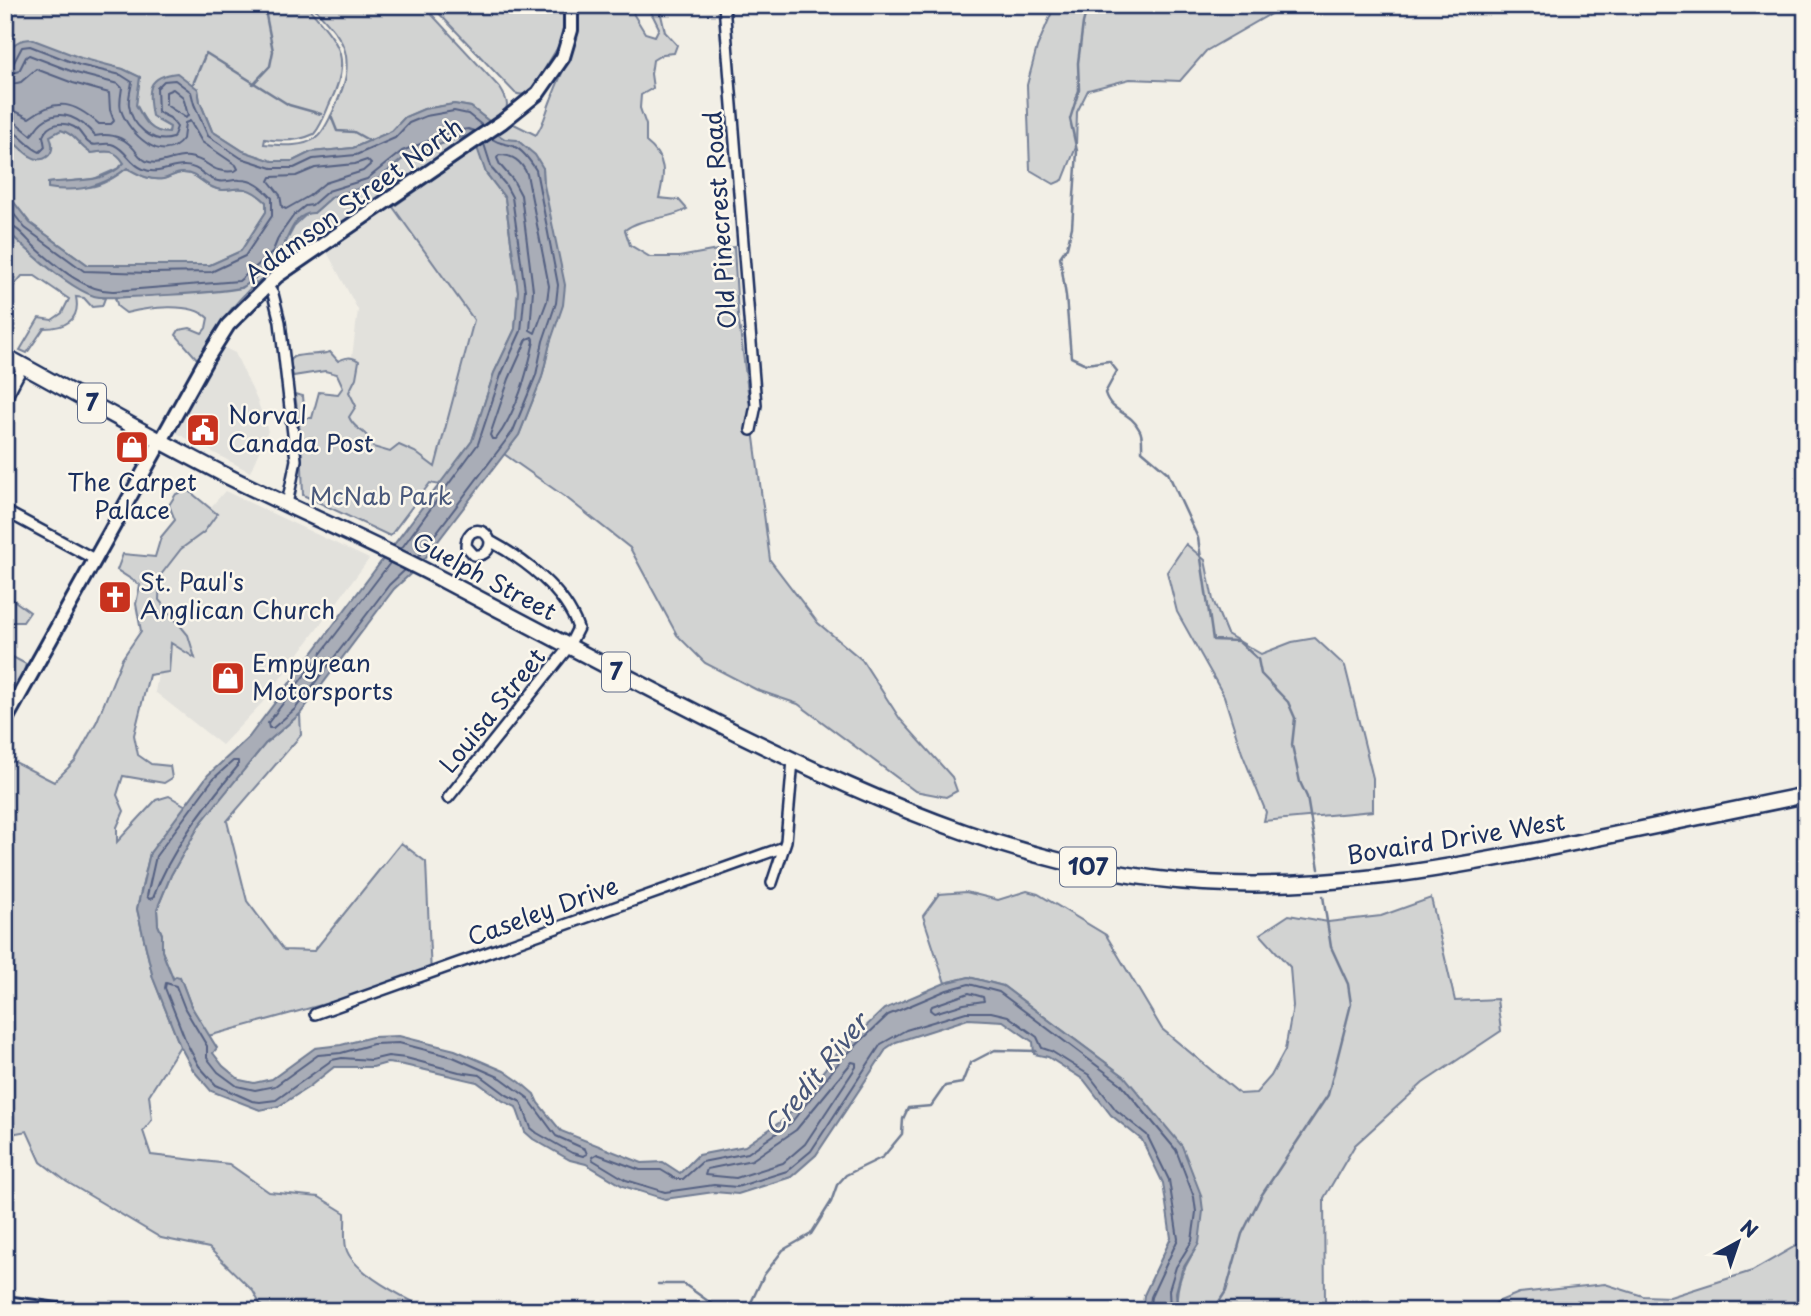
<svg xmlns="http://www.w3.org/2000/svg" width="1811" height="1316" font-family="'Playpen Sans',sans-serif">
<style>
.built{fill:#e2e1dc}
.green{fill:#d2d3d2;stroke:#768198;stroke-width:2}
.water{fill:#a9adb7;stroke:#707b93;stroke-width:2}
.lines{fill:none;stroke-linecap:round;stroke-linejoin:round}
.shore{stroke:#546182;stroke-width:2}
.stream{stroke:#707b93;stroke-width:2.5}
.minor-casing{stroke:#1b2f5e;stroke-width:14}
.secondary-casing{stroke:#1b2f5e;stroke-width:18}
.primary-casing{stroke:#1b2f5e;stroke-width:19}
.minor{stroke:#fbf7ec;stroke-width:9}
.secondary{stroke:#fbf7ec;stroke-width:12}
.primary{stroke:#fbf7ec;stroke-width:14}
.labels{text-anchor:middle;stroke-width:5;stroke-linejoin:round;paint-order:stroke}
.shield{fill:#fbf7ec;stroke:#5e6b89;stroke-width:2}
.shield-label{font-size:23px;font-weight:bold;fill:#1b2f5e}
.street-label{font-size:24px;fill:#1b2f5e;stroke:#fbf7ec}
.poi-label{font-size:24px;fill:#1b2f5e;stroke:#fbf7ec;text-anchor:start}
.park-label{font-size:24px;fill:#49587b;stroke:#fbf7ec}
.water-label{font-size:26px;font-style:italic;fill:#465579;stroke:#fbf7ec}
</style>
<rect width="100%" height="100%" fill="#f2efe6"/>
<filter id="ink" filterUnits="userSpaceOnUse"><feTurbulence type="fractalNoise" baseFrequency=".0143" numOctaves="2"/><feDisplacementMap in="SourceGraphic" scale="14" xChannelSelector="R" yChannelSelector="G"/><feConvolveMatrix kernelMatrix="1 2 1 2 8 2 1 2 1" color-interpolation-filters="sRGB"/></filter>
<g filter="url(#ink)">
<path class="built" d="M393 207 474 320 435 468 372 447 369 435 352 424 349 417V392L356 378 359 361 352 357 358 310 326 250Z
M221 346 235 353 257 400 268 431 250 472 173 431Z
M225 491 369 559 262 703 222 745 155 692 164 639 153 582 173 550Z"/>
<path class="green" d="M5 5H306C338 43 354 55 329 105 325 115 321 126 314 134 299 141 282 142 265 139L264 144C280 145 302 148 316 138 327 130 344 88 346 75 347 66 347 56 344 48 338 32 323 18 312 5H423L500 88C513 108 507 110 490 122L471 107 454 104 424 109 405 117 392 131 353 148 311 152 293 161H272L243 151 212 131 200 102 198 89 159 121 170 127 169 133C150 133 144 120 136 104L140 77 123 69 13 46 5 69Z
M431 5H566L561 42 541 75 543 78C535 86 528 99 515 93Z
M580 5H632L634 15 645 33 655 36 659 28 649 8 659 6 665 32 677 45 674 53 663 54 653 60 651 74 653 88 641 95 640 108 646 125V142C667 158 665 174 659 198L679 200 687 209C667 221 643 216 625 230L630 245 650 257H679L734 247 738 315 770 560 818 623 862 660 900 719 952 777 957 791 946 797 915 791 798 704 757 690 705 663 677 635 630 548 568 499 504 454 519 435 542 377 550 343 543 168 497 134 512 123 536 135C544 124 546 112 551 100 565 62 578 48 580 5Z
M1055 5H1286L1206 51 1180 81 1130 79 1088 90 1077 112 1076 147 1063 180 1054 184 1030 170 1027 85 1037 47Z
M61 130C77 135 78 146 91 153 105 151 116 148 124 163L119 168 94 179 48 183C84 190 97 192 127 168 138 174 149 181 163 179 170 178 176 172 183 173 196 173 201 182 212 187 231 197 239 176 266 202V212L241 251 210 265H88L30 223 9 196 5 191V134L30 156 52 143 49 136Z
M469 136 256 283C231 306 214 330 198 360L176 335 179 330 190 328 202 333 206 328 208 318C191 301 147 308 126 313L118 307 115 298 242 288 278 257 295 225 309 212 314 213 332 197 371 185 405 157 458 138Z
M478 148 486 173 505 198 518 291 515 329 494 373 472 441 440 485 430 483 390 536 303 495 301 440 295 394 303 396 305 418H312L319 392 338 394 343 387 337 374 325 371 293 376 290 362 293 357C306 353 317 356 330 352L338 361C346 357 351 356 359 361L356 378 349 392 356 406 349 417C356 433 366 427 373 447L390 452 399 445 415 452 435 467 474 320 393 207Z
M5 229C31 253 70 292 105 298L102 306 92 307 84 298 76 297C81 321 64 328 44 328L27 353 20 350 39 318 52 320 62 313 69 299 35 276H22L5 296C5 279 15 277 14 260L5 256Z
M188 490 217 514 204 532 181 549 160 576 159 600 188 635 195 658 171 643 169 672 149 675 134 735 138 755 151 764 170 766 172 778 164 783 123 776 117 795 124 811 117 827V842L156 800 169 796 186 806 150 853 137 909 153 978 180 1046 149 1095 152 1120 143 1131 151 1155 229 1164 269 1192 319 1197 345 1213C346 1223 343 1241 347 1251 357 1275 409 1300 431 1311H264L253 1291 209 1248 161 1238 67 1182 41 1162 27 1131 5 1135V761L15 762 54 782 75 761 97 721 122 659 141 631 136 604 140 585 117 570 123 554 155 557 161 537 175 520 169 505 176 494Z
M1186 544 1205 560 1213 600 1227 634 1261 654 1292 642 1315 638 1345 666 1373 778V811L1264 821 1266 812 1242 753 1224 696 1177 612 1167 572Z
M5 594 30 612 23 622H5Z
M5 653 26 664 21 682 5 709Z
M300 714 301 735 227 821 247 901 284 950 314 951 401 843 426 862 431 975 208 1036 191 1006 180 977 174 980 162 951V934L158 925 157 909 171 875 200 824 221 797 265 744Z
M1027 891 1038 894 1106 935 1162 1029 1240 1094 1256 1093 1271 1076 1285 1050 1293 1006 1290 967 1260 934 1289 915 1328 922 1381 916 1431 898 1455 1001 1497 999 1501 1031 1423 1083 1355 1145 1324 1198 1325 1301 1328 1311H1177C1175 1281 1184 1268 1199 1243L1125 1077 1003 986 969 977 945 983 923 916 939 894 966 892 998 900Z
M1806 1240V1311H1487L1497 1302 1519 1293 1605 1284 1643 1296 1670 1297 1752 1271Z"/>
<path class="water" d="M31 39 81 58 123 69 140 77 136 105C144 120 150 133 169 133L170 127 152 116C147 90 147 76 177 73L198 89 200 102 212 131 243 151 272 161H293L311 152 353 148 392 131 405 117 424 109 454 104 471 107 490 122 497 134 505 139 517 140 535 155 543 168 544 185 565 285 563 305 550 343 542 377 519 435 419 566 394 589 300 714 265 744 200 824 171 875 157 909 158 925 162 934V951L173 979 176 976 180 977 191 1006 217 1048 213 1053 223 1066 240 1080 254 1083 272 1079 315 1048 341 1045 372 1037 399 1036 455 1050 504 1071 520 1082 534 1094 538 1103 561 1131 642 1163 663 1162 680 1173 698 1155 745 1146 786 1118 836 1055 884 1009 945 983 969 977 1003 986 1125 1077 1182 1146 1201 1195 1203 1211 1199 1243 1182 1270 1176 1292 1177 1311H1142L1144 1295 1171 1238 1163 1183 1142 1140 1111 1115 1084 1080 1048 1057 1034 1054 1033 1042 1003 1021 968 1019 896 1042 887 1048 816 1155 791 1177 738 1194 714 1192 665 1199 623 1186 586 1164 570 1160 533 1139 525 1132 516 1107 503 1101 477 1082 404 1065 387 1063 373 1067H334L309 1087 279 1106 260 1110 211 1091 193 1070 180 1046 153 978 137 909 150 853 208 775 249 737 472 441 494 373 515 329 518 291 505 198 486 173 475 142 469 136 458 138 405 157 371 185 332 197 314 213C290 212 288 247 275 259 266 268 254 281 243 287 234 292 105 300 94 296 69 288 25 248 5 229V191L30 223 88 265H210L241 251 266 212V202C239 176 231 197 212 187 201 182 196 173 183 173 176 172 170 178 163 179 149 181 138 174 127 168 104 186 78 193 48 188V183C73 179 104 185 124 163 115 148 105 151 91 153 78 146 77 135 61 130L50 136C52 143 55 151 47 157 34 167 15 142 5 134 5 110 0 68 12 47 17 40 24 40 31 39Z"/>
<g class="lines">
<path class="shore" d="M5 66 13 64 22 47 30 46 79 65 121 75 132 82C131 89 128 98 129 105 131 125 153 145 173 138L177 127 170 118 158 112 157 88 164 81 175 80 191 92 194 104 208 136 241 158 272 168H294L313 159 356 155 395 138 409 123 426 116 454 111 468 114 483 126
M5 75 19 71 26 57 29 55 76 73 118 84 122 88C121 95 119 103 121 110 128 132 162 167 183 139L185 123 190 121 202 142 236 165 238 169 235 171C209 174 211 160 189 157 174 155 160 167 146 161 140 158 138 154 134 149 124 137 110 133 95 136 82 120 61 106 42 122 37 126 35 131 31 135L15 122 5 120
M5 86 21 82 36 69 73 83 109 93 110 110 114 121 111 124H99C74 102 57 97 29 118L17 112 5 110
M173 89 183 97 188 115 186 118 166 105V92Z
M5 129C19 131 27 147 40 152L45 147 43 136C48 123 63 121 74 127 81 131 83 139 89 143 94 148 105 141 114 145 127 151 130 164 143 169 158 176 170 165 185 166 199 166 206 179 218 181 225 183 233 179 240 180 254 180 263 188 272 198V216L245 256 211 272 150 273 84 271 25 228 5 203
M499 155C513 155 521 161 527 174L549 286 547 301 535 333 530 330 533 290 521 195 513 180 500 165 497 158Z
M367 160 371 164 363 171 325 183 309 196 286 209 282 207 280 195 269 181 271 177 296 176 315 168 355 164Z
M5 224C18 226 27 240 36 248 57 266 85 292 114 291L239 281 272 253 279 236 294 215 305 206 312 205 328 191 367 179 402 151 455 131 468 129 474 131
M532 337 534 341C527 374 517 411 496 439H492L490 435 509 379 527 339Z
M401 549 478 444 501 375 521 331 525 290 512 197 505 184 492 169 484 144
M418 557 513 431 536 375 543 341 556 303 558 285 536 170C531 162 524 151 515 147 506 143 501 145 492 139
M390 563 268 723 269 728H273L295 709 389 585 405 570
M233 761H238V766C205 806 171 849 153 898L149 899 147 896 156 856 213 779Z
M166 983 176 986 185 1009 207 1046V1058L218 1072 237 1086 255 1090 275 1086 318 1055 341 1053 373 1044 399 1043 453 1057 501 1078 528 1098 556 1136 585 1149 587 1154 583 1156 572 1153 537 1133 531 1128 521 1102 507 1095 480 1075 459 1072 406 1058 388 1056 371 1060 342 1058 332 1060 276 1100 260 1102 252 1101 216 1085 199 1066 187 1044 165 988Z
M969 993 983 997 984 1001 964 1004 934 1013 930 1010 932 1006Z
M852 1062 856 1063V1067L805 1144 783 1163 736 1178 705 1175 707 1169 752 1160 796 1130Z
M1149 1311 1151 1297 1178 1239 1169 1180 1147 1135 1116 1110 1089 1075 1051 1051 1042 1048 1037 1037 1008 1016 991 1012H966L906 1030 881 1044 811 1151 787 1171 737 1187 714 1185 665 1192 626 1180 593 1160 592 1157 597 1154 640 1170H661L676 1179H683L702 1162 748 1153 791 1123 841 1060 888 1015 947 990 969 984 999 992 1120 1083 1176 1150 1194 1197 1196 1212 1192 1241 1176 1267 1169 1290 1170 1311"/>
<path class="stream" d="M1088 5 1083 23 1078 63 1079 90 1070 119 1077 151 1072 227 1067 247 1060 257 1066 296 1071 357 1086 364 1109 361 1117 371 1105 393C1111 413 1130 411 1139 429 1143 434 1142 444 1142 451L1168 473 1198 538 1213 640 1238 641 1258 659 1261 674 1288 702 1295 718 1292 745 1300 782 1307 797 1319 869
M193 84 206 53 289 105 321 114
M253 84 270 66 273 51 264 5
M331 116 337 131 354 132 370 141
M658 1284H684L722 1311
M747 1311 764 1275 783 1250 811 1234 831 1202 837 1185 846 1175 883 1157 902 1134 903 1119 908 1108 931 1106 945 1086 962 1083 970 1063 995 1050 1036 1051
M1213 1311 1226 1291 1242 1234 1261 1196 1328 1095 1351 1004 1348 984 1331 947 1323 896
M1787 1311 1806 1303"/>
<g class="minor-casing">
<path id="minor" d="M724 5 756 405 751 430
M267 285 273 294 280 322 296 460 287 504
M5 400 23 366
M5 511 96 560
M448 798 568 648 578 628C565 590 525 560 490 541 484 525 466 528 466 546L474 555C484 556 490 551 490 541
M772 883 786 841 793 760
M315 1014 784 847"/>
</g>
<g class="secondary-casing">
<path id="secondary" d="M5 721 206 360 228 325 277 276 502 122 538 93 563 57 571 30V5
M5 1303 65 1311"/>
</g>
<g class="primary-casing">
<path id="primary" d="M5 356C79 396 152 438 227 476 299 512 374 543 445 581 542 632 639 684 737 733 884 805 1038 874 1204 883 1325 890 1441 870 1559 846 1641 829 1724 812 1806 795"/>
</g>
<use href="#minor" class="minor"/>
<use href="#secondary" class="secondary"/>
<use href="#primary" class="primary"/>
</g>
</g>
<defs>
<g id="civic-square" transform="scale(1.75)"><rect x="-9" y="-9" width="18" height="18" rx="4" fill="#c8321e" stroke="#fbf7ec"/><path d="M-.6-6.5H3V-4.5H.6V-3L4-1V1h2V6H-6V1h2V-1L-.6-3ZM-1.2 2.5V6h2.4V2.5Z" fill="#fff"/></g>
<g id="shop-square" transform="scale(1.75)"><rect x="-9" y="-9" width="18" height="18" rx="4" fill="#c8321e" stroke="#fbf7ec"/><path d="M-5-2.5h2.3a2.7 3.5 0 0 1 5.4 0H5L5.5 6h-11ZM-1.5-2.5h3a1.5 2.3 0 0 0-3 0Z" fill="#fff"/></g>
<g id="church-square" transform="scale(1.75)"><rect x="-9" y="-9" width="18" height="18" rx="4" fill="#c8321e" stroke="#fbf7ec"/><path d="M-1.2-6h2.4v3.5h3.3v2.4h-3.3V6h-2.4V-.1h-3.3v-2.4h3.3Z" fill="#fff"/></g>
</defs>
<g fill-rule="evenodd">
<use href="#civic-square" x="203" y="430"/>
<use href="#shop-square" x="132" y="447"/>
<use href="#church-square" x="115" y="597"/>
<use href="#shop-square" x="228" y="678"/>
</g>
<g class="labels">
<g class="shield">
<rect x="78" y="383.5" width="28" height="39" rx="5"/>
<rect x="602" y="652.5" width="28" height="39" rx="5"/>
<rect x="1060" y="847.5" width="56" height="39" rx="5"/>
</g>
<g class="shield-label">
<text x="92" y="411">7</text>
<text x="616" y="680">7</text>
<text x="1088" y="875">107</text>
</g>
<g class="street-label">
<text transform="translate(354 201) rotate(-36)" y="8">Adamson Street North</text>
<text transform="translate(721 220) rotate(-94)" y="8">Old Pinecrest Road</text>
<text transform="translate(484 577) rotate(28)" y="8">Guelph Street</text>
<text transform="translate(493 711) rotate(-51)" y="8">Louisa Street</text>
<text transform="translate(1456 839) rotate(-9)" y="8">Bovaird Drive West</text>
<text transform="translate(543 912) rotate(-20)" y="8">Caseley Drive</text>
</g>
<g class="poi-label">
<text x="228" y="424">Norval<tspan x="228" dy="28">Canada Post</tspan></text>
<text x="132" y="491" text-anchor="middle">The Carpet<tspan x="132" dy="28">Palace</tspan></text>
<text x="140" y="591">St. Paul's<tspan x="140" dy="28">Anglican Church</tspan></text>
<text x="252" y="672">Empyrean<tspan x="252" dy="28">Motorsports</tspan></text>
</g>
<g class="park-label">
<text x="381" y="505">McNab Park</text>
</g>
<g class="water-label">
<text transform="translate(816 1075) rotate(-51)" y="9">Credit River</text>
</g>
</g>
<rect width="1811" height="1316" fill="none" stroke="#fbf7ec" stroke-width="28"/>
<rect x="14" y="14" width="1783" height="1288" fill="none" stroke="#1b2f5e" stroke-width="2.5" filter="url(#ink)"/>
<g transform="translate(1738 1242) rotate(40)" stroke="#fbf7ec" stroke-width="5" paint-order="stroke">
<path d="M0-5L12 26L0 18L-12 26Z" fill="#1b2f5e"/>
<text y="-10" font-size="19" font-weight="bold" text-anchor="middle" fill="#1b2f5e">N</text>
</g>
</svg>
